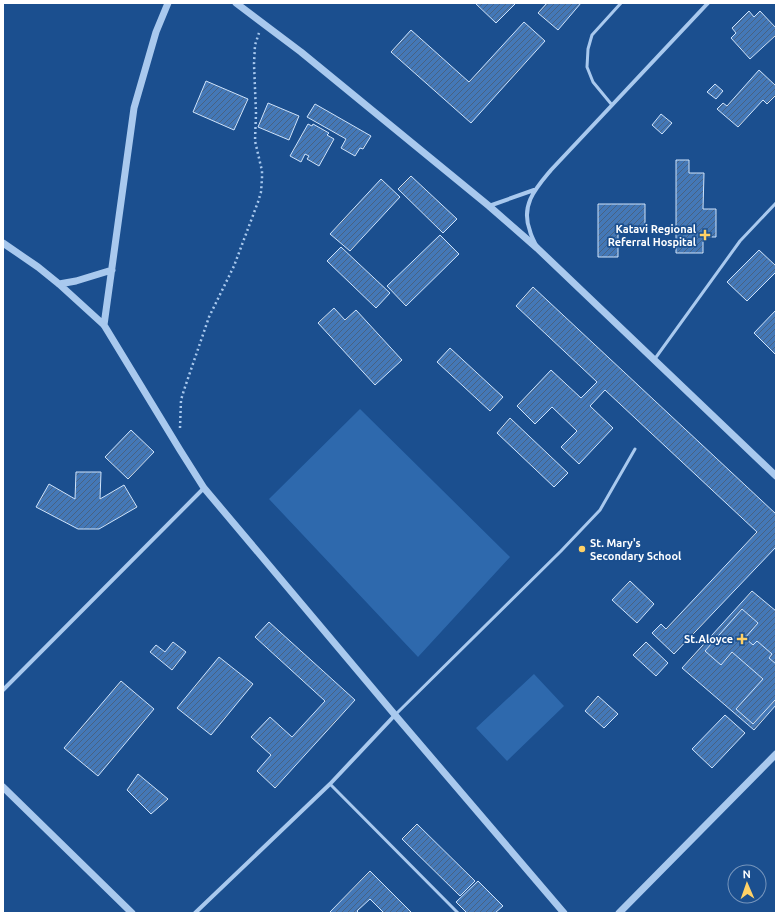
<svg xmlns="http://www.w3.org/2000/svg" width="779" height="916" font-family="Ubuntu,sans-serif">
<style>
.pitch{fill:#2e69ad}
.building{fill:url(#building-hatch);stroke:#cfe3fa}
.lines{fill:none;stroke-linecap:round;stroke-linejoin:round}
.path{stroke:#a9c9ee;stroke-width:2.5;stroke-dasharray:2 3;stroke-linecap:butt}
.service{stroke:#a9c9ee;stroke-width:3}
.minor{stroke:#a9c9ee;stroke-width:4}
.tertiary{stroke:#a9c9ee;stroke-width:7}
.poi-dot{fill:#ffd166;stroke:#1b4f8f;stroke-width:1.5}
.labels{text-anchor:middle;stroke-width:3.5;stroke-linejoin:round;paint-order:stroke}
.poi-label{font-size:11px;font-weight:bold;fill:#fff;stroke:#1b4f8f;text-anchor:end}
</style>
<defs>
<pattern id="building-hatch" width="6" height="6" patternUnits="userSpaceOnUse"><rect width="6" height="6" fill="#4478b7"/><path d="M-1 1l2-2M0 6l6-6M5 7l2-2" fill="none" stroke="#486282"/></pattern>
</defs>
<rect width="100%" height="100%" fill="#1b4f8f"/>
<path class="pitch" d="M360 409 510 557 418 657 269 499Z
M534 674 564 706 507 761 476 728Z"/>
<path class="building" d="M475 3H516L496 23Z
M547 3H581L558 30 538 13Z
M749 11 754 17 760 11 776 28V35L750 59 731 38 736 33 732 28Z
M524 22 545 41 471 123 391 52 411 30 469 82Z
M759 70 776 86V95L767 104 763 100 738 127 717 109 723 103 727 106Z
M206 81 248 99 234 130 193 112Z
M715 84 723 91 716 99 707 92Z
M268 103 299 116 289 140 258 127Z
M315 104 371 136 363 149 360 148 355 156 341 148 346 139 307 117Z
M661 114 672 123 662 134 652 125Z
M308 124 312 126 313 124 329 133 327 135 334 139 319 166 307 159 309 156 305 154 301 162 290 156Z
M676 160H689V173H704L703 209H716V237H703V253H676Z
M411 176 457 219 443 233 398 189Z
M381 179 400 197 350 251 330 234Z
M598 204H645V230H618V257H598Z
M440 235 459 254 406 306 387 286Z
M341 247 390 293 376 308 327 261Z
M759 250 776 266V272L747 301 727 282Z
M533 287 776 514V547L674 654 652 633 661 624 666 629 757 532 605 390 590 406 613 428 579 464 561 447 577 431 552 407 535 424 517 406 551 370 581 398 597 382 516 306Z
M334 308 345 320 356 310 402 360 375 385 318 323Z
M776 310V355L754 333Z
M450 348 503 397 490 411 437 362Z
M510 418 568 473 554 487 497 433Z
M131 430 154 452 128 479 105 457Z
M76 472H101L100 499 124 485 137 507 99 529H78L36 507 49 484 75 499Z
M630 581 654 604 637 623 612 600Z
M752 591 776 611V705L754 730 682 668Z
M742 609 758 623 745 638 753 645 757 641 772 654 769 658 776 664V699L753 724 736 709 763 679 732 652 721 665 705 651Z
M269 622 355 700 275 788 257 771 271 755 251 737 270 717 292 737 325 701 255 637Z
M173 642 186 652 172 670 150 652 156 645 165 652Z
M646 642 668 663 656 676 633 655Z
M219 657 253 684 211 735 177 708Z
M121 681 154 709 98 776 64 748Z
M598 696 618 714 604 728 585 711Z
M725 715 745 733 712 768 692 749Z
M138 774 168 799 151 814 127 790Z
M417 824 475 881 460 896 402 839Z
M370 871 412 913H384L370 899 357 911 359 913H329Z
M478 881 503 906 495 913H467L456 902Z"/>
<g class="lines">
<path class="path" d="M180 428 181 400 184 390 209 317 234 266 258 202 261 192 262 178V171L255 141 256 113 254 64 255 45 259 33"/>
<path class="service" d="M612 105 593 82 587 67 588 49 592 35 621 3
M654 360 740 241 776 203
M395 715 561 551 600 510 635 449
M330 784 458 913"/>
<path class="minor" d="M489 206 534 190
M536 245C534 241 531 236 530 231 520 205 536 188 551 170L708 3
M3 690 204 488
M195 913 330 784 395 715"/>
<path class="tertiary" d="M236 3 301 52 489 206 537 248 776 476
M3 243 38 267 59 284 104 325 180 450 204 488 395 715 564 913
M59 284 76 281 112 270
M104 325 134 108 156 32 168 3
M3 787 132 913
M619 913 776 754"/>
</g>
<g class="poi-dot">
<path d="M703 229h4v4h4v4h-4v4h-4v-4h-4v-4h4z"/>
<circle cx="582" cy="549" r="4"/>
<path d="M740 633h4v4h4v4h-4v4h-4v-4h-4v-4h4z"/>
</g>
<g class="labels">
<g class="poi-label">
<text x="696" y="233">Katavi Regional<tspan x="696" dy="13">Referral Hospital</tspan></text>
<text x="590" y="547" text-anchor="start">St. Mary's<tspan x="590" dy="13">Secondary School</tspan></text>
<text x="733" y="643">St.Aloyce</text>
</g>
</g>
<rect width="779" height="916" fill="none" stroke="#ffffff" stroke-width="8"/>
<g transform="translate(747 884) rotate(358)"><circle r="19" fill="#1b4f8f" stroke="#7695bc"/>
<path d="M0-3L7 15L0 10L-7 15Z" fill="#ffd166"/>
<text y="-6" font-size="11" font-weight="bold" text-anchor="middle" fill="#ffffff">N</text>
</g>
</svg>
